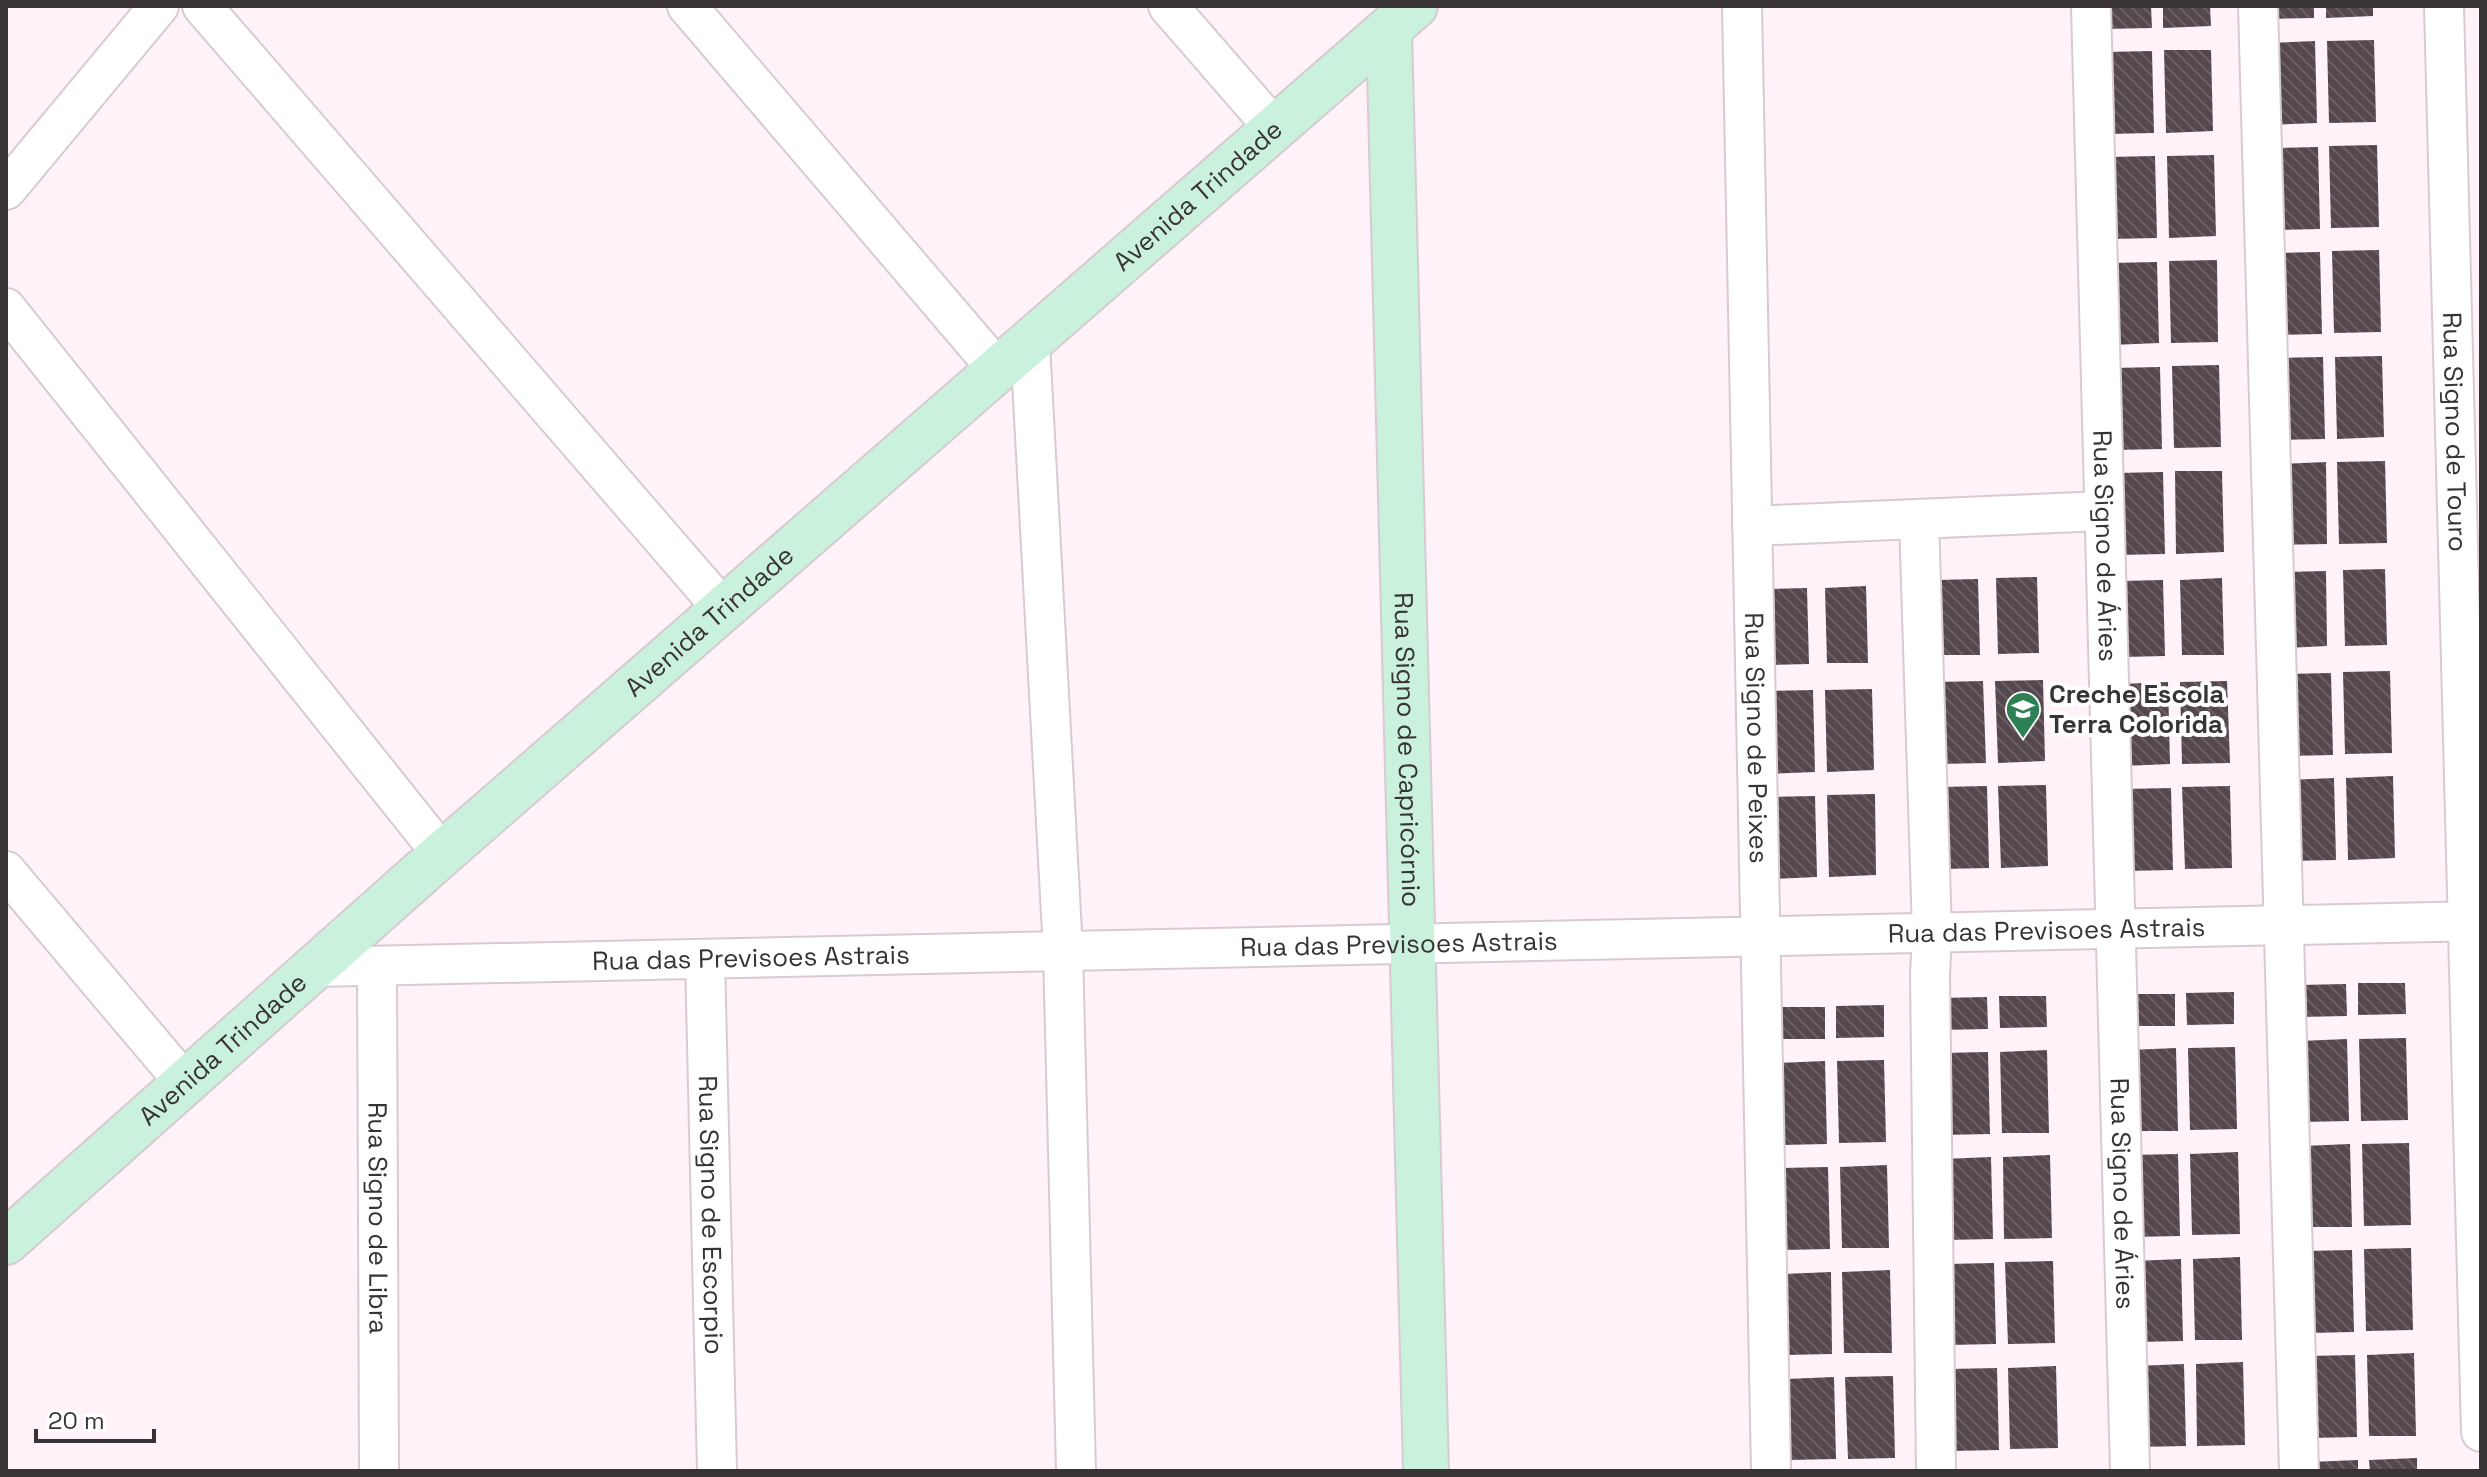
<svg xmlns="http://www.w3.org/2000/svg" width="2487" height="1477" font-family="'Space Grotesk',sans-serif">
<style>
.building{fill:url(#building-back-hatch)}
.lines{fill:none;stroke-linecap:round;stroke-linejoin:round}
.street-casing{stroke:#d8cad1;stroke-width:42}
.secondary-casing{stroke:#d8cad1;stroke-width:48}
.street{stroke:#fff;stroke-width:38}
.secondary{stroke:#caf1dc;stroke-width:44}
.labels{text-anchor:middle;stroke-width:8;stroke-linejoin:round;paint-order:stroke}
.street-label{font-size:26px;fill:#383335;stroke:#fff}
.poi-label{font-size:26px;font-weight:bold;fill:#383335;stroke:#fff;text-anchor:start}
</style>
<defs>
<pattern id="building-back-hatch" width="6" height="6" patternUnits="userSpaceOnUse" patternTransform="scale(2)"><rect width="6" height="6" fill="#54484e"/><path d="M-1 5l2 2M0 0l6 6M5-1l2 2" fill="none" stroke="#6a6065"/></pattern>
</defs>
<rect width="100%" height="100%" fill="#fff3f9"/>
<path class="building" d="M2104 6H2151L2152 28 2104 29Z
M2163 6H2210L2211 26 2163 28Z
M2267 6H2314V18L2267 19Z
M2326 6H2373V16L2326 18Z
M2374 40 2376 122 2329 123 2327 41Z
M2315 41 2317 123 2270 125 2268 43Z
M2164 50H2211L2213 131 2166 133Z
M2152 51 2154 133 2107 134 2105 52Z
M2377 145 2379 227 2331 228 2329 146Z
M2318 147 2320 229 2272 230 2270 148Z
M2214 155 2216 236 2169 238 2167 156Z
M2155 156 2157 238 2110 239 2108 157Z
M2379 250 2381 332 2334 333 2332 251Z
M2320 252 2322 334 2275 335 2273 253Z
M2217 260 2218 342 2171 343 2169 261Z
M2157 262 2159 343 2112 345 2110 263Z
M2382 356 2384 437 2337 439 2335 357Z
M2323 357 2325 439 2278 440 2276 358Z
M2219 365 2221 447 2174 448 2172 366Z
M2160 367 2162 449 2115 450 2113 368Z
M2385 461 2387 543 2339 544 2337 462Z
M2326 462 2327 544 2280 545 2278 464Z
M2175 471H2222L2224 552 2176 554Z
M2163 472 2165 554 2117 555 2115 473Z
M2385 569 2387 645 2345 646 2343 570Z
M2326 571 2327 646 2286 648 2284 572Z
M2037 577 2039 653 1998 654 1996 578Z
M2222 578 2224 655H2182L2180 580Z
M1978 579 1980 655H1939L1937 580Z
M2163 580 2165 656 2123 657 2121 581Z
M1866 586 1868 663H1827L1825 588Z
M1807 588 1809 664 1767 665 1766 589Z
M2390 671 2392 753 2345 754 2343 672Z
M2331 673 2333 755 2286 756 2283 674Z
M2043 680 2045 761 1998 763 1995 681Z
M1983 681 1986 763 1939 764 1936 682Z
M2227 681 2230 763 2182 764 2180 682Z
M2168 682 2170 764 2123 766 2121 684Z
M1872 689 1874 770 1827 772 1825 690Z
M1813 690 1815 772 1767 774 1766 691Z
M2393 776 2395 858 2348 860 2346 778Z
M2334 778 2336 860 2289 861 2287 780Z
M2046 785 2048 866 2001 868 1998 786Z
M1987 786 1989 868 1941 869 1939 787Z
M2230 786 2232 868 2185 869 2182 787Z
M2171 788 2173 870 2125 871 2123 789Z
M1875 794 1876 875 1829 877 1827 795Z
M1815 796 1817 877 1770 879 1768 797Z
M2358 983H2405L2406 1014 2358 1015Z
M2346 984 2347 1016 2299 1017V985Z
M2234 992V1024L2187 1025 2186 993Z
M2127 994H2175V1026H2128Z
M1999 996H2046L2047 1027 2000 1028Z
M1987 997 1988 1029 1940 1030V998Z
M1884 1005V1037L1836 1038V1006Z
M1777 1007H1825V1039H1777Z
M2406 1038 2408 1120 2361 1121 2359 1039Z
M2347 1039 2349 1121 2302 1122 2300 1041Z
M2235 1047 2237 1129 2190 1130 2188 1048Z
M2176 1048 2178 1131H2131L2129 1050Z
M2047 1050 2049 1133H2002L2000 1052Z
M1988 1052 1990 1134 1943 1135 1941 1053Z
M1884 1060 1886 1142 1839 1143 1837 1061Z
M1825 1061 1827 1144 1780 1145 1778 1063Z
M2409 1143 2411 1225 2364 1226 2362 1144Z
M2350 1144 2352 1227H2304L2303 1146Z
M2238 1152 2240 1234 2192 1235 2190 1154Z
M2178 1154 2180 1236 2133 1237 2131 1155Z
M2050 1155 2052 1238 2004 1239 2003 1157Z
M1991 1157 1993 1239 1945 1240 1943 1159Z
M1887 1165 1889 1248H1842L1840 1167Z
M1828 1167 1830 1249 1783 1250 1781 1168Z
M2411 1248 2413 1330 2366 1331 2364 1249Z
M2352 1250 2354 1332 2307 1333 2305 1251Z
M2240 1257 2242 1340H2195L2193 1259Z
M2181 1259 2183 1341 2136 1342 2134 1261Z
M2053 1261 2055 1343 2008 1344 2005 1262Z
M1994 1263 1996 1344 1949 1345 1946 1264Z
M1890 1270 1892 1353H1844L1842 1272Z
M1831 1272 1832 1354 1785 1355 1783 1274Z
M2414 1353 2416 1436H2369L2367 1355Z
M2355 1355 2357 1437 2310 1438 2308 1356Z
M2243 1362 2245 1445 2197 1446 2196 1364Z
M2184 1364 2186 1446 2138 1447 2136 1366Z
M2056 1366 2058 1448 2010 1449 2008 1368Z
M1997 1368 1999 1450 1951 1451 1949 1369Z
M1893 1376 1895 1458 1848 1459 1845 1377Z
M1834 1377 1836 1459 1789 1460 1786 1379Z
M2417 1458V1471H2370L2369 1460Z
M2358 1460V1471H2311L2310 1462Z"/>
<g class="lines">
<g class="street-casing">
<g id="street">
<path d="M202 6 724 610"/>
<path d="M687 6 999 371"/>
<path d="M1168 6 1275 129"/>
<path id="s1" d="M1742 6 1771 1471"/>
<path id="s2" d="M2091 6 2130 1471"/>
<path d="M2258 6 2299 1471"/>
<path id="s3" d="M2444 6 2481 1432"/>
<path d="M6 190 159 6"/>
<path d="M6 308 442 854"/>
<path d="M1030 344 1063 951 1076 1471"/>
<path d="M1919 520 1932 932 1930 975 1936 1471"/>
<path d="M1752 526 2104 511"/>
<path d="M6 871 185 1083"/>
<path id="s4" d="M705 959 717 1471"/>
<path id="s5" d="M377 966 379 1471"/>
<path id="s6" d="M315 967 2481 921"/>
</g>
</g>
<g class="secondary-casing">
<g id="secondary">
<path id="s7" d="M1389 30 1426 1471"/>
<path id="s8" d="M6 1242 442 854 1415 6"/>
</g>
</g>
<use href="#street" class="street"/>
<use href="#secondary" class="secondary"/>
</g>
<defs>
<g id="school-pin" transform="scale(1.8)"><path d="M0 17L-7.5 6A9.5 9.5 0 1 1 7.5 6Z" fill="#2d8154" stroke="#fff"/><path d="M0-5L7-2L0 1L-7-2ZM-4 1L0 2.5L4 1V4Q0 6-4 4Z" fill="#fff"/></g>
</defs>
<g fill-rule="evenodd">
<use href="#school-pin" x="2023" y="709"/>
</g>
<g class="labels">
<g class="street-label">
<text dy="9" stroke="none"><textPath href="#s8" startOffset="1586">Avenida Trindade</textPath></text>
<text dy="9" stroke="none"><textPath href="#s3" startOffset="426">Rua Signo de Touro</textPath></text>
<text dy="9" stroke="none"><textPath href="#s2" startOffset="540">Rua Signo de Áries</textPath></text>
<text dy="9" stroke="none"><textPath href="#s8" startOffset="938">Avenida Trindade</textPath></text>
<text dy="9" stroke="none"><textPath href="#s1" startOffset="732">Rua Signo de Peixes</textPath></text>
<text dy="9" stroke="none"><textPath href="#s7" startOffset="720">Rua Signo de Capricórnio</textPath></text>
<text dy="9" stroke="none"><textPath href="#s6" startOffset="1732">Rua das Previsoes Astrais</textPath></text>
<text dy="9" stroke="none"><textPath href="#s6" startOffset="1084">Rua das Previsoes Astrais</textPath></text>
<text dy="9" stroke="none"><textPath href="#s6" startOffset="436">Rua das Previsoes Astrais</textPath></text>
<text dy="9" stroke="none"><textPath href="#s8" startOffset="290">Avenida Trindade</textPath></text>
<text dy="9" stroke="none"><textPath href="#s2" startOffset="1188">Rua Signo de Áries</textPath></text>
<text dy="9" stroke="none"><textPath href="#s4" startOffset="256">Rua Signo de Escorpio</textPath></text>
<text dy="9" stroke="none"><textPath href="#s5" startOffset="252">Rua Signo de Libra</textPath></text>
</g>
<g class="poi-label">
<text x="2049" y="703">Creche Escola<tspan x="2049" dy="30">Terra Colorida</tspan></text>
</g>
</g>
<rect width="2487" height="1477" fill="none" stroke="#383335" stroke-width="16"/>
<path d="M36 1429v12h118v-12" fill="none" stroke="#383335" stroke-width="4"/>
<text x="48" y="1429" font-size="24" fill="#383335" stroke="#ffffff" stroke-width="6" paint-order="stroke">20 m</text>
</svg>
